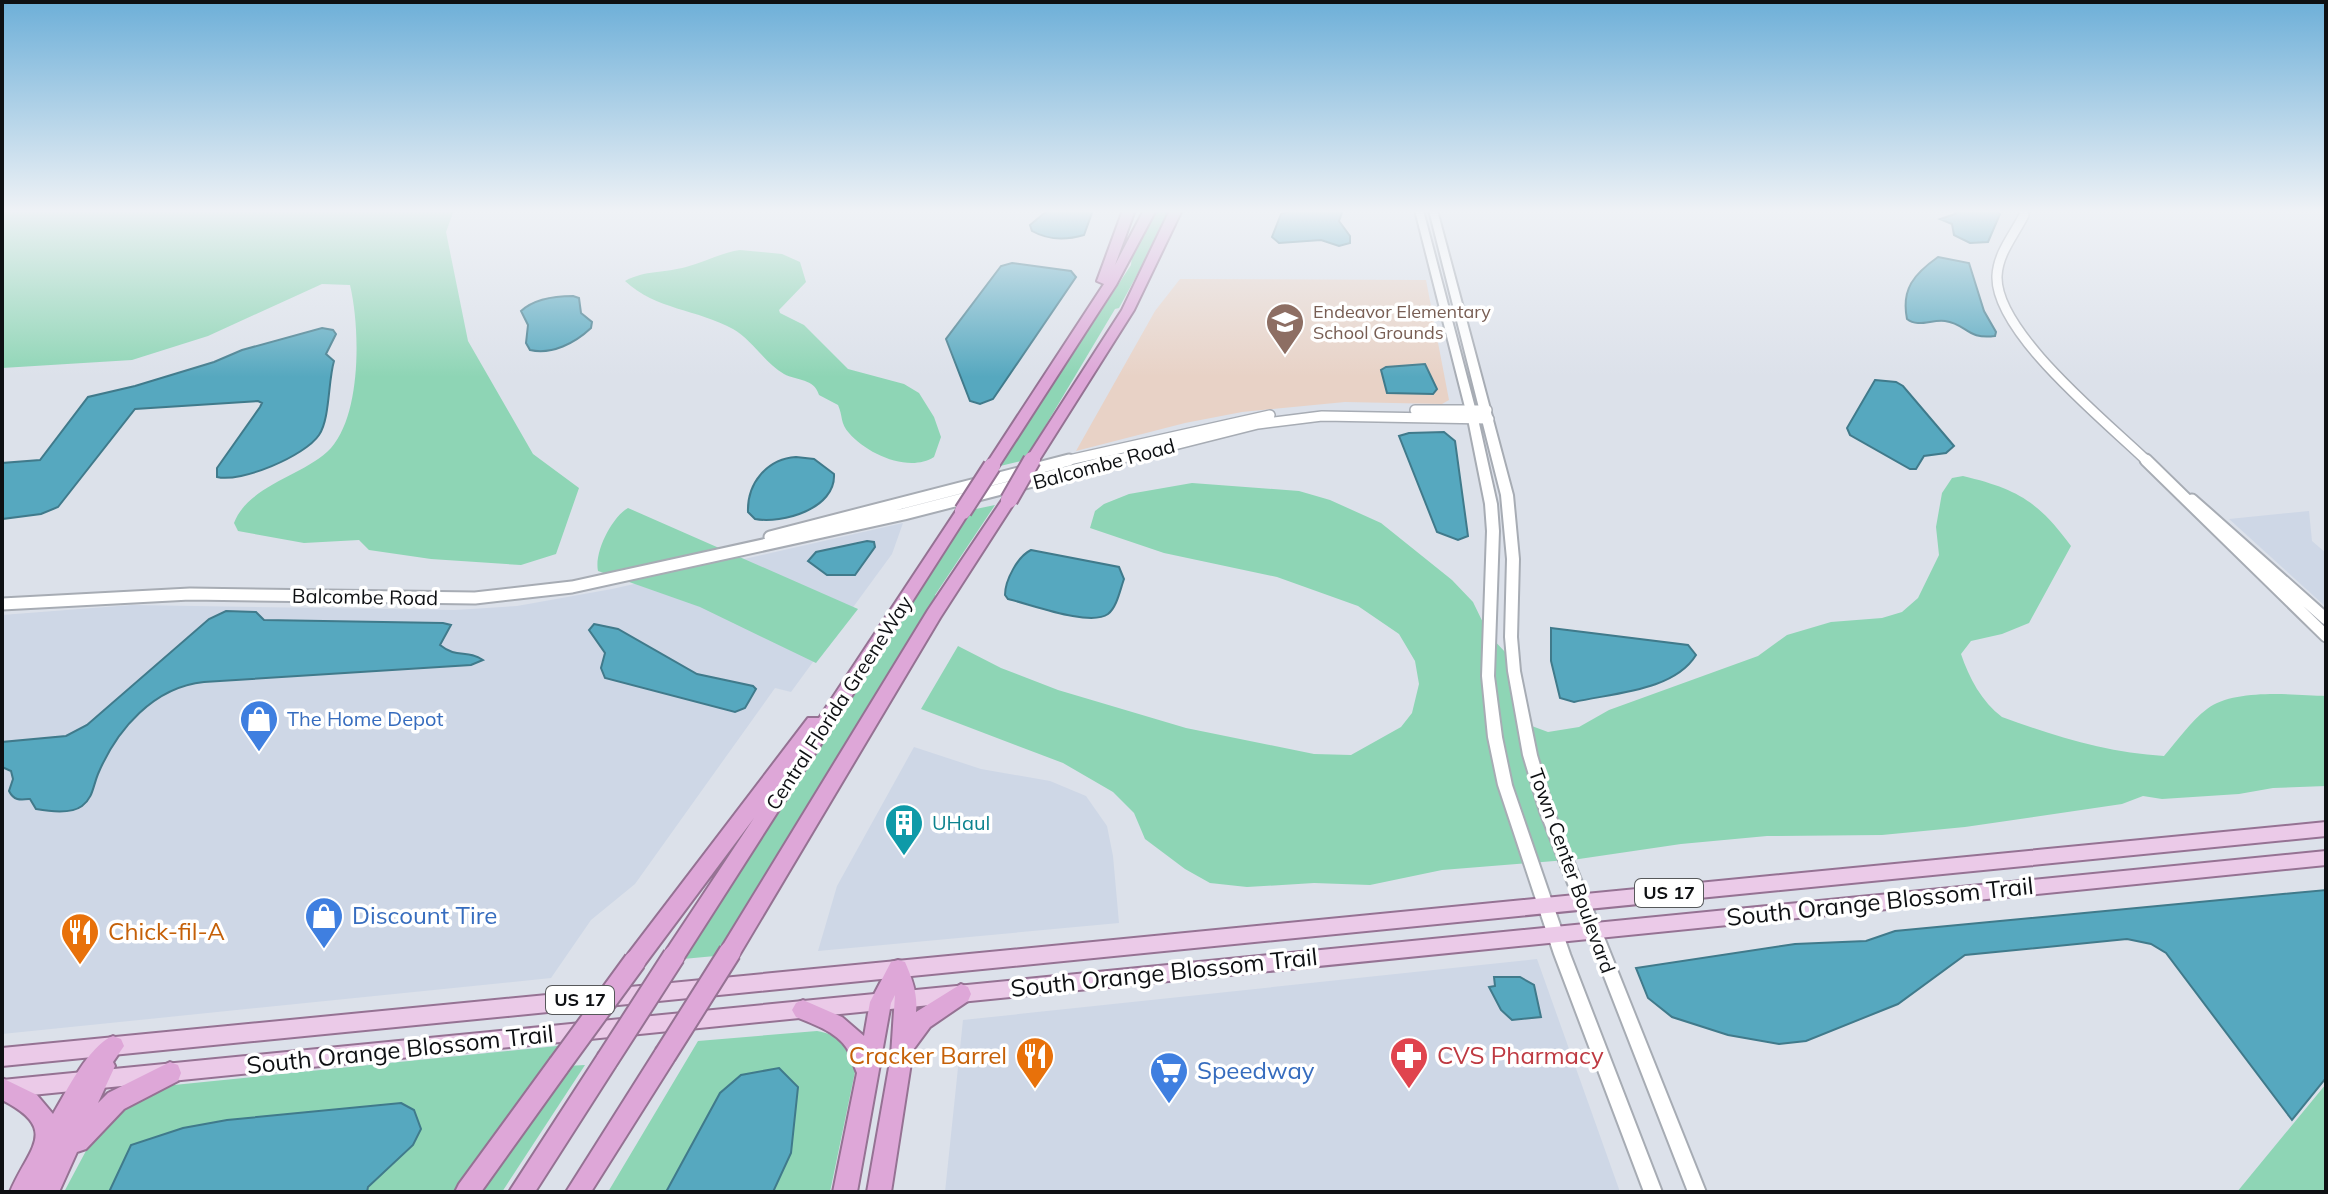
<svg xmlns="http://www.w3.org/2000/svg" width="2328" height="1194" font-family="Mulish,sans-serif">
<style>
.built{fill:#ced7e6}
.education{fill:#e8d2c6}
.green{fill:#8ed5b5}
.water{fill:#56a8bf;stroke:#407a8b;stroke-width:2}
.lines{fill:none;stroke-linecap:round;stroke-linejoin:round}
.tertiary-far1-casing{stroke:#a7acb4;stroke-width:12}
.tertiary-casing{stroke:#a7acb4;stroke-width:15}
.secondary-casing{stroke:#a7acb4;stroke-width:4}
.primary-casing{stroke:#957293;stroke-width:4}
.motorway-casing{stroke:#957293;stroke-width:4}
.tertiary-far1{stroke:#fff;stroke-width:9}
.tertiary{stroke:#fff;stroke-width:11}
.secondary{fill:#fff;fill-rule:evenodd}
.primary{fill:#ebcae8;fill-rule:evenodd}
.motorway{fill:#dea7d8;fill-rule:evenodd}
.motorway-bridge-far2-casing{stroke:#957293;stroke-width:16;stroke-linecap:butt}
.motorway-bridge-far1-casing{stroke:#957293;stroke-width:20;stroke-linecap:butt}
.motorway-bridge-casing{stroke:#957293;stroke-width:25;stroke-linecap:butt}
.motorway-bridge-far2{stroke:#dea7d8;stroke-width:13}
.motorway-bridge-far1{stroke:#dea7d8;stroke-width:16}
.motorway-bridge{stroke:#dea7d8;stroke-width:21}
.labels{text-anchor:middle;stroke-width:7;stroke-linejoin:round;paint-order:stroke}
.far-education-label{font-size:18px;fill:#785e54;stroke:#fff;text-anchor:start}
.shield{fill:#fff;stroke:#56585a;stroke-width:2}
.shield-label{font-size:18px;font-weight:bold;fill:#0e1013}
.street-label{font-size:20px;fill:#0e1013;stroke:#fff}
.shop-label{font-size:20px;fill:#366cbe;stroke:#fff;text-anchor:start}
.culture-label{font-size:20px;fill:#0d838f;stroke:#fff;text-anchor:start}
.near-street-label{font-size:24px;fill:#0e1013;stroke:#fff}
.near-shop-label{font-size:24px;fill:#366cbe;stroke:#fff;text-anchor:start}
.near-food-label{font-size:24px;fill:#c56008;stroke:#fff;text-anchor:start}
.near-health-label{font-size:24px;fill:#be3a42;stroke:#fff;text-anchor:start}
</style>
<rect width="100%" height="100%" fill="#dce1ea"/>
<path class="built" d="M2309 511 2312 541 2326 553V607L2229 519Z
M903 523 892 554 791 692 775 688 635 884 591 920 551 978 2 1034V615L132 605 455 610 517 606 612 589Z
M914 747 981 769 1050 781 1086 796 1107 826 1113 856 1119 923 818 951 837 886Z
M1537 959 1620 1192H945L963 1020Z"/>
<path class="education" d="M1180 279 1426 280 1449 400 1442 404 1345 402 1242 412 1185 423 1076 451 1155 311Z"/>
<path class="green" d="M2 210H454L446 232 468 341 533 454 579 488 556 554 521 565 431 559 369 550 359 540 304 543 238 531 234 523C249 484 305 476 331 448 362 413 360 327 350 285L322 284 208 336 132 360 2 368Z
M1155 210H1172L1119 308 1115 309 1025 460 1000 466 1131 265 1132 256Z
M740 250 782 254 800 262 806 282 779 310 780 313 804 325 848 369 904 384 919 393 934 417 941 437 934 457C909 473 867 454 849 433 840 423 843 416 838 405L819 395C814 378 797 381 784 374 766 364 751 339 733 329 697 309 656 310 625 281 645 270 665 273 686 267 705 262 720 253 740 250Z
M1963 476C2017 489 2038 501 2071 546L2029 623 2002 634 1971 641 1961 654C1969 678 1982 702 2002 717 2054 736 2108 753 2164 756 2177 741 2191 721 2207 709 2235 688 2293 695 2326 696V786L2273 788 2239 794 2162 799 2143 796 2122 804 1965 827 1882 835 1767 836 1681 844 1579 859 1442 870 1370 885 1314 883 1247 887 1210 883 1185 869 1145 839 1134 813 1113 792 1063 763 921 709 958 646 1001 668 1058 690 1186 728 1314 754 1351 755 1401 727 1412 713 1419 684 1415 661 1399 634 1358 606 1277 577 1164 553 1090 528 1095 511 1104 504 1129 494 1192 483 1299 491 1330 500 1381 523 1452 580 1473 602 1489 635 1506 653 1522 713 1529 725 1548 732 1579 727 1609 710 1758 656 1787 635 1831 622 1882 618 1902 612 1918 598 1939 555 1936 527 1942 493 1952 478Z
M995 505 935 595 938 599 715 956 683 959 971 510Z
M628 508 858 609 816 663 700 607 598 571C594 552 612 517 628 508Z
M817 1031C839 1034 848 1048 856 1067L830 1192H773L791 1153 798 1087 779 1068 720 1093 666 1192H608L698 1041Z
M567 1045 456 1192H367L400 1103 227 1120 183 1128 131 1145 109 1192H64L103 1119 164 1086Z
M585 1065 502 1192H476L567 1066Z
M2326 1084V1192H2237Z"/>
<path class="water" d="M1048 210H1093L1084 235C1067 240 1048 240 1032 231L1030 225Z
M1295 210H1343L1339 221 1350 236V243L1339 246 1321 240 1279 243 1272 237 1281 214Z
M1954 210H1995L2000 214 1988 242 1970 243 1954 235 1952 224 1940 219 1955 214Z
M1938 257 1969 263 1984 311 1996 332 1995 336C1967 340 1967 324 1945 321 1932 319 1918 328 1907 319 1901 289 1914 274 1938 257Z
M1012 263 1071 271 1076 277 993 399 980 404 970 401 946 339 1001 266Z
M573 296 579 298 581 313 592 322 591 328C575 343 552 355 530 350L526 343 528 325 521 311C534 299 556 296 573 296Z
M322 328 333 330 336 334 326 354 334 361C328 381 330 419 319 435 305 456 241 483 217 477V468L260 407 262 403 258 401 135 409 58 507 41 514 2 519V463L40 460 88 397 135 386 214 362 242 350Z
M1425 364 1437 389 1433 394 1387 393 1381 370 1386 367Z
M1875 380 1896 382 1903 386 1954 446 1946 453 1924 456 1916 469H1910L1850 435 1847 428Z
M1444 432 1455 441 1468 536 1458 540 1437 532 1399 436 1409 433Z
M796 457 814 459 834 474C836 509 782 524 755 519L748 512C747 483 767 459 796 457Z
M867 541 874 542 875 547 855 575H827L808 561 816 552Z
M1031 550 1119 567 1124 579C1120 590 1117 607 1108 614 1090 627 1030 604 1008 599L1005 595C1005 580 1018 556 1031 550Z
M226 611 256 612 264 620 443 623 451 625 440 645C457 659 467 649 483 660L471 665 204 682C154 687 117 729 98 774 93 786 93 798 82 806 70 815 47 811 36 809L30 799C20 800 14 801 9 791L13 779 11 771 2 767V742L66 736 87 725 209 619Z
M594 624 618 629 697 674 753 686 756 689 745 708 735 712 605 678 601 668 605 653 589 630Z
M1551 628 1688 645 1696 655C1674 691 1613 693 1574 702L1560 698 1551 661Z
M2326 890V1078L2292 1120 2166 953 2151 944 2127 939 1965 955 1898 1004 1806 1041 1779 1044 1728 1035 1672 1017 1648 998 1636 968 1795 944 1866 941 1895 931Z
M1494 977H1520L1534 985 1541 1017 1512 1020 1501 1010 1489 987 1495 986Z
M779 1068 798 1087 791 1153 773 1192H666L720 1093 741 1075Z
M401 1103 414 1110 421 1129 413 1145 368 1187 367 1192H109L131 1145 183 1128 227 1120Z"/>
<g class="lines">
<g class="tertiary-far1-casing">
<path id="tertiary-far1" d="M2024 215C2014 235 1998 253 1997 276 1995 333 2108 423 2148 462
M1415 410H1487
M1060 462 1270 415
M1107 462 1258 424 1322 416 1489 419"/>
</g>
<g class="tertiary-casing">
<path id="tertiary" d="M2146 460 2326 636
M2192 500 2326 619
M770 537 1069 460
M2 604 190 594 475 598 572 587 904 514 1114 460"/>
</g>
<g class="secondary-casing">
<path id="secondary" d="M1415 210H1423L1478 419 1497 504 1499 531 1494 676 1502 737 1512 785 1570 954 1662 1192H1644L1554 954 1498 785 1488 737 1482 676 1487 531 1485 504 1468 419Z
M1429 210H1437L1513 495 1519 559 1517 637 1520 671 1537 755 1554 812 1706 1192H1688L1540 812 1523 755 1508 671 1505 637 1507 559 1501 495Z"/>
</g>
<g class="primary-casing">
<path id="primary" d="M2326 822V836L2 1066V1048Z
M2326 851V865L2 1098V1080Z"/>
</g>
<g class="motorway-casing">
<path id="motorway" d="M1123 210H1135L1115 265 1144 210H1156L1116 285 999 466 997 469H987L985 466 1104 284 1097 281Z
M1170 210H1182L1134 310 1038 462H1028L1026 459 1122 310Z
M1009 495 1016 500 940 618 737 959 730 961 723 959 720 952 723 945 928 610 1004 497Z
M963 506 970 511 681 963 674 965 667 963 664 956 667 949 754 818 642 968 635 970 628 968 625 961 628 954 808 718H819L958 508Z
M898 960 905 962C912 978 918 995 916 1012L961 984 968 987 971 994 968 1001 930 1027 913 1050 891 1192H867L891 1056 895 995 891 1003 857 1192H833L857 1073C854 1067 853 1060 850 1054 841 1033 815 1025 796 1017L792 1010 796 1003 803 1000 842 1017 864 1036 870 1002 891 962Z
M113 1036 121 1039 124 1046 113 1062 115 1066 98 1103 108 1093 170 1062 178 1065 181 1073 178 1081 124 1109 86 1149 77 1152 59 1192H35L37 1189 35 1192H10C28 1148 61 1130 2 1100V1078L37 1095 53 1114C66 1092 89 1045 113 1036Z
M665 1045 673 1048 676 1055 673 1062 591 1192H566L657 1048Z
M607 1050 615 1053 618 1060 615 1067 535 1192H509L599 1053Z
M559 1054 567 1058 570 1065 567 1072 481 1192H455L459 1184 551 1058Z"/>
</g>
<use href="#tertiary-far1" class="tertiary-far1"/>
<use href="#tertiary" class="tertiary"/>
<use href="#secondary" class="secondary"/>
<use href="#primary" class="primary"/>
<use href="#motorway" class="motorway"/>
<g class="motorway-bridge-far2-casing">
<path id="motorway-bridge-far2" d="M1031 462 1033 459"/>
</g>
<g class="motorway-bridge-far1-casing">
<path id="motorway-bridge-far1" d="M1009 500 1032 460
M963 511 992 466"/>
</g>
<g class="motorway-bridge-casing">
<path id="motorway-bridge" d="M665 1055 730 952
M607 1060 674 956
M559 1065 635 961"/>
</g>
<use href="#motorway-bridge-far2" class="motorway-bridge-far2"/>
<use href="#motorway-bridge-far1" class="motorway-bridge-far1"/>
<use href="#motorway-bridge" class="motorway-bridge"/>
</g>
<linearGradient id="sky" x2="0" y2="1"><stop stop-color="#6dafd8"/><stop offset="0.56" stop-color="#eff2f6"/><stop offset="1" stop-color="#eff2f6" stop-opacity="0"/></linearGradient>
<rect width="2328" height="377" fill="url(#sky)"/>
<defs>
<g id="school-pin" transform="scale(2)"><path d="M0 17L-7.5 6A9.5 9.5 0 1 1 7.5 6Z" fill="#8d6e63" stroke="#fff"/><path d="M0-5L7-2L0 1L-7-2ZM-4 1L0 2.5L4 1V4Q0 6-4 4Z" fill="#fff"/></g>
<g id="shop-pin" transform="scale(2)"><path d="M0 17L-7.5 6A9.5 9.5 0 1 1 7.5 6Z" fill="#3f7fe0" stroke="#fff"/><path d="M-5-2.5h2.3a2.7 3.5 0 0 1 5.4 0H5L5.5 6h-11ZM-1.5-2.5h3a1.5 2.3 0 0 0-3 0Z" fill="#fff"/></g>
<g id="building-pin" transform="scale(2)"><path d="M0 17L-7.5 6A9.5 9.5 0 1 1 7.5 6Z" fill="#0f9aa8" stroke="#fff"/><path d="M-4-6H4V6H1V3H-1V6H-4ZM-2.5-4.3h1.7v1.8h-1.7ZM.8-4.3h1.7v1.8H.8ZM-2.5-1h1.7V.8h-1.7ZM.8-1h1.7V.8H.8Z" fill="#fff"/></g>
<g id="restaurant-pin" transform="scale(2)"><path d="M0 17L-7.5 6A9.5 9.5 0 1 1 7.5 6Z" fill="#e8710a" stroke="#fff"/><path d="M-5-6h1v4h1v-4h1v4h1v-4h1v5L-1.5 .5V6h-2V.5L-5-1ZM5-6V6H3V1.5H1.5Q1.5-4 5-6Z" fill="#fff"/></g>
<g id="pharmacy-pin" transform="scale(2)"><path d="M0 17L-7.5 6A9.5 9.5 0 1 1 7.5 6Z" fill="#e0444e" stroke="#fff"/><path d="M-2-6h4v4h4v4h-4v4h-4v-4h-4v-4h4Z" fill="#fff"/></g>
<g id="supermarket-pin" transform="scale(2)"><path d="M0 17L-7.5 6A9.5 9.5 0 1 1 7.5 6Z" fill="#3f7fe0" stroke="#fff"/><path d="M-6-5.5h2.5l.6 2H6L4.5 2H-2.5L-4.4-4H-6ZM-1.5 3.2a1.3 1.3 0 1 0 .1 0ZM3 3.2a1.3 1.3 0 1 0 .1 0Z" fill="#fff"/></g>
</defs>
<g fill-rule="evenodd">
<use href="#school-pin" x="1285" y="322"/>
<use href="#shop-pin" x="259" y="719"/>
<use href="#building-pin" x="904" y="823"/>
<use href="#shop-pin" x="324" y="916"/>
<use href="#restaurant-pin" x="80" y="932"/>
<use href="#restaurant-pin" x="1035" y="1056"/>
<use href="#pharmacy-pin" x="1409" y="1056"/>
<use href="#supermarket-pin" x="1169" y="1071"/>
</g>
<g class="labels">
<g class="far-education-label">
<text x="1313" y="318">Endeavor Elementary<tspan x="1313" dy="21">School Grounds</tspan></text>
</g>
<g class="shield">
<rect x="1635" y="879" width="68" height="28" rx="6"/>
<rect x="546" y="986" width="68" height="28" rx="6"/>
</g>
<g class="shield-label">
<text x="1669" y="899">US 17</text>
<text x="580" y="1006">US 17</text>
</g>
<g class="street-label">
<text transform="translate(1104 464) rotate(-15)" y="7">Balcombe Road</text>
<text transform="translate(365 597) rotate(1)" y="7">Balcombe Road</text>
<text transform="translate(839 703) rotate(-57)" y="7">Central Florida GreeneWay</text>
<text transform="translate(1572 871) rotate(70)" y="7">Town Center Boulevard</text>
</g>
<g class="shop-label">
<text x="287" y="726">The Home Depot</text>
</g>
<g class="culture-label">
<text x="932" y="830">UHaul</text>
</g>
<g class="near-street-label">
<text transform="translate(1880 902) rotate(-6)" y="8">South Orange Blossom Trail</text>
<text transform="translate(1164 973) rotate(-6)" y="8">South Orange Blossom Trail</text>
<text transform="translate(400 1050) rotate(-6)" y="8">South Orange Blossom Trail</text>
</g>
<g class="near-shop-label">
<text x="352" y="924">Discount Tire</text>
<text x="1197" y="1079">Speedway</text>
</g>
<g class="near-food-label">
<text x="108" y="940">Chick-fil-A</text>
<text x="1007" y="1064" text-anchor="end">Cracker Barrel</text>
</g>
<g class="near-health-label">
<text x="1437" y="1064">CVS Pharmacy</text>
</g>
</g>
<rect width="2328" height="1194" fill="none" stroke="#0e1013" stroke-width="8"/>
</svg>
